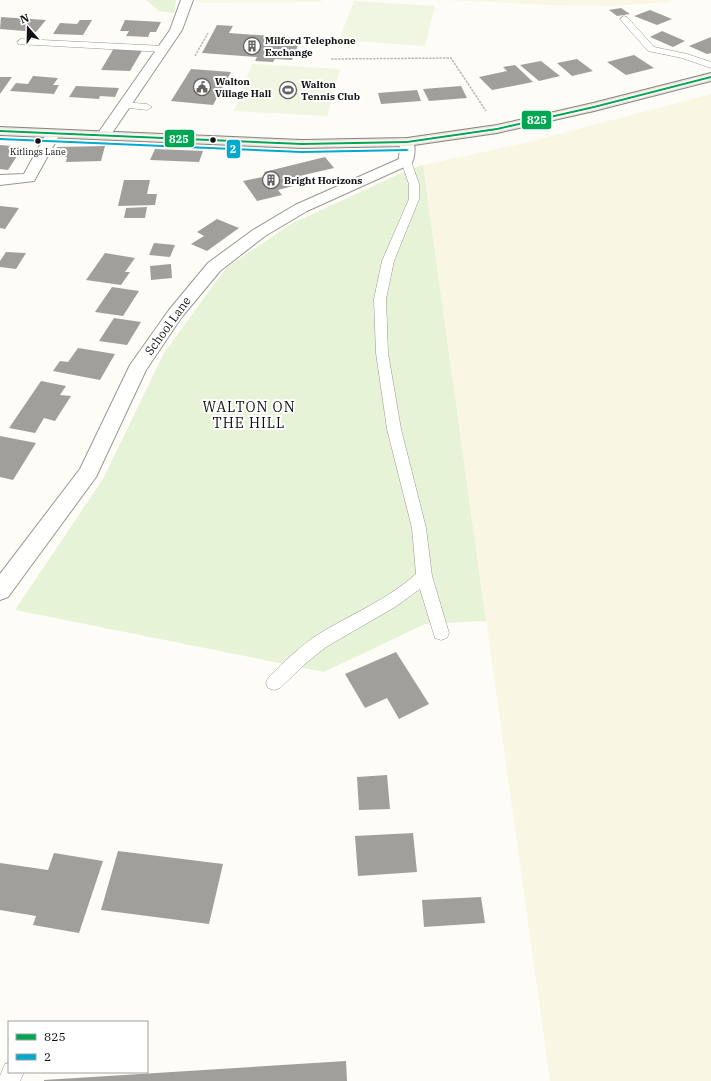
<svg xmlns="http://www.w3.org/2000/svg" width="711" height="1081" font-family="'IBM Plex Serif',serif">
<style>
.farmland{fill:#f9f7e4}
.green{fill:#e7f3d7}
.pitch{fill:#f0f6e1}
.building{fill:#a19f9c}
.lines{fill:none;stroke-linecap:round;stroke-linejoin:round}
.service-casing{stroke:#979795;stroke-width:1}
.minor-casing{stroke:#979795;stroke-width:2}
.trunk-casing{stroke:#858482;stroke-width:2}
.path{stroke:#b9b9b8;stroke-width:1.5;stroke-dasharray:2.5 1;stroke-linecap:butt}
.service{fill:#fffffe;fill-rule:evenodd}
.minor{fill:#fffffe;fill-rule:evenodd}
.trunk{fill:#ece5da;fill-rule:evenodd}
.bus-1-casing{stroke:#fff;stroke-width:3}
.bus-2-casing{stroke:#fff;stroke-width:3}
.bus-1{fill:#00a651;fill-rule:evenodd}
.bus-2{fill:#00a9ce;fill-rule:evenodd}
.bus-dot{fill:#111;stroke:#fff;stroke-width:1.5}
.labels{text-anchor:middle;stroke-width:4;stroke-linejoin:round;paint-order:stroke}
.far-bus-label{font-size:9px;fill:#111;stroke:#fff}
.far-poi-label{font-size:10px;font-weight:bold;fill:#111;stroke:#fff;text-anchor:start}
.street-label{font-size:12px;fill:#111;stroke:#fff}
.quarter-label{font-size:14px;letter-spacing:1px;fill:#111;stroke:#fff}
.line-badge{stroke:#fff;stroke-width:1.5}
.badge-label{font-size:11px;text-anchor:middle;font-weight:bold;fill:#fff}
</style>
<rect width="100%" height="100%" fill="#fdfcf7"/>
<path class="farmland" d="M196 0H322L321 2 201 3Z
M444 0H670L671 2 609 6 551 5Z
M711 94V1081H550L423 165 525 143Z"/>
<path class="green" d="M146 0H176L174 13 159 11Z
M423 165 486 621 425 624 324 672 15 610 103 479 164 353 226 268 291 224 410 169Z"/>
<path class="pitch" d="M354 1 435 6 425 46 339 40Z
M252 64 340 69 327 116 234 111Z"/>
<path class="building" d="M621 8 630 14 617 16 609 10Z
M650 10 672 19 657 25 634 16Z
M1 17 46 20 36 32 0 29Z
M80 20H92L83 35 53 34 60 23 77 24Z
M125 20 161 22 156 32H150L148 37 126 36 129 31H120Z
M217 25 233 26 229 33 301 38 292 60 275 59 273 62 255 61 257 57 202 53Z
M662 31 685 41 673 47 650 37Z
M711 37V53L707 54 689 46Z
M114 48 143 49 130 71 101 70Z
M634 55 654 68 626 75 607 62Z
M577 59 593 71 572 76 557 63Z
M541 61 560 76 539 81 520 65Z
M515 65 533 82 492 90 479 77 507 71 503 67Z
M191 69 231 72 213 105 171 101Z
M33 76 58 78 53 85H59L54 94 10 91 16 83 28 84Z
M0 77H12L0 94Z
M76 86 119 88 115 97 100 96 99 99 69 97Z
M461 86 467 98 429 101 423 89Z
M417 90 421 101 381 104 378 93Z
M0 145 23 147 8 170 0 169Z
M105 146 101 161 66 162 67 157H53L57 147Z
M155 149 203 151 199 162 150 160Z
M325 157 334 168 291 178 297 185 278 190 282 195 257 201 243 181 267 176 264 172Z
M124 180H150L147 194H157L155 205 118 206Z
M0 206 19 208 5 229 0 228Z
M147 207 145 218H124L126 208Z
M217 219 239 228 207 251 191 244 204 236 197 232Z
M154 243 175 245 170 257 149 255Z
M6 252 26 253 16 269 0 267V261Z
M105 253 135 258 125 272H130L121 285 86 280Z
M171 264 172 278 151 280 150 266Z
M112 287 139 291 123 316 95 312Z
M114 318 141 322 127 345 99 341Z
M78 348 115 354 100 380 53 371 60 361 68 362Z
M41 381 66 386 60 395 71 396 55 421 44 418 35 433 9 428Z
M0 436 36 443 13 480 0 477Z
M396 652 429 704 399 719 387 698 365 708 345 674Z
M387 775 390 809 359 810 357 777Z
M413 833 417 872 358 876 355 836Z
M118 851 223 864 209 924 101 910Z
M54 853 103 861 79 933 33 925 36 916 0 910V863L48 870Z
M481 897 485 923 424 927 422 900Z
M346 1061 347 1081H44V1080Z"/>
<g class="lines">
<g class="service-casing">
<path id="service" d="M624 16 627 17 654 47 687 54 711 62V68L682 58 648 51 620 19Z
M21 39 164 46 168 49 164 52 18 44 17 42Z
M124 102 147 104 152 107 147 110 121 107 119 105Z
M406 158 411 161 419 184V199L394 261 386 299 388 353 401 429 426 528 432 576 449 633 447 638 441 640 435 638 420 589 395 607 326 647 306 663 280 688 274 690 268 688 266 683 268 678C285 661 302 644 322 632 354 613 388 599 416 574L412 528 387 429 376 353 374 299 382 261 409 199V184L401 161Z
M9 1063V1072H24L20 1081H0V1076L5 1064Z"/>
</g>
<g class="minor-casing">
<path id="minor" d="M181 0H193L182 30 108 139H98L96 136 170 30Z
M53 130 58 131 60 134 34 181 0 185V175L24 174 46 134 48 131Z
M407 138 412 139C416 144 415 159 411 164L307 211 265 236 220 271 181 318 146 370 96 477 8 597 0 600V574L80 469 130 365 169 310 208 263 253 230 295 205 399 159 400 142 402 139Z"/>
</g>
<g class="trunk-casing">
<path id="trunk" d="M711 73V81L594 111 497 133 407 146 302 148 0 135V127L302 140 407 138 497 125 593 103Z"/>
</g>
<path class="path" d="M195 56 208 33
M331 59 451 58 486 111"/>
<use href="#service" class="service"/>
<use href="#minor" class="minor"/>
<use href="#trunk" class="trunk"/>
<g class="bus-1-casing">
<path id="bus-1" d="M711 76V78L594 108 497 130 407 143 302 145 0 132V130L302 143 407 141 497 128 594 106Z"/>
</g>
<g class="bus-2-casing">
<path id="bus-2" d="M0 138 302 151 407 149 409 150 407 151 302 153 0 140Z"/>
</g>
<use href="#bus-1" class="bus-1"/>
<use href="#bus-2" class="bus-2"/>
</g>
<defs>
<g id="building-ring" transform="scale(0.9)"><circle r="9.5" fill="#fff" stroke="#646362" stroke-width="1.5"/><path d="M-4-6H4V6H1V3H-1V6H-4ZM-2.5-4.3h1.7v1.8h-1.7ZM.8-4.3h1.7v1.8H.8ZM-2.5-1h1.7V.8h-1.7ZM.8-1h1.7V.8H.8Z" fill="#646362"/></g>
<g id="civic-ring" transform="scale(0.9)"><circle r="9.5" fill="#fff" stroke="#646362" stroke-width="1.5"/><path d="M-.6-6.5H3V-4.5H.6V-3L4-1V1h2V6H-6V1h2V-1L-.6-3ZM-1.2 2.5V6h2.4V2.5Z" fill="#646362"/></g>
<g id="stadium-ring" transform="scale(0.9)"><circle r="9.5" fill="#fff" stroke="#646362" stroke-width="1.5"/><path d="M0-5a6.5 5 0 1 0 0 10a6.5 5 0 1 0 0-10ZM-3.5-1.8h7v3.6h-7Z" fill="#646362"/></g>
</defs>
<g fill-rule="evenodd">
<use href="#building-ring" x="252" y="46"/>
<use href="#civic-ring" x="202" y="87"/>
<use href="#stadium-ring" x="288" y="90"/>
<use href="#building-ring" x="271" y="180"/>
</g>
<g class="bus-dot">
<circle cx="213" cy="140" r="3.5"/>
<circle cx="38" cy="141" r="3.5"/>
</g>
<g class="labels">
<g class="far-bus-label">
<text x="38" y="155">Kitlings Lane</text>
</g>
<g class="far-poi-label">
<text x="265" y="44">Milford Telephone<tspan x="265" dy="12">Exchange</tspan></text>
<text x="215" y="85">Walton<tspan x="215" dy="12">Village Hall</tspan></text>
<text x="301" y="88">Walton<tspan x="301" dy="12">Tennis Club</tspan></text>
<text x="284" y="184">Bright Horizons</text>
</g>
<g class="street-label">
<text transform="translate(168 326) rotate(-54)" y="4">School Lane</text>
</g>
<g class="quarter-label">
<text x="249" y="412">WALTON ON<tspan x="249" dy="16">THE HILL</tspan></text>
</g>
</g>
<g class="line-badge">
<rect x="521" y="110" width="31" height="20" rx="4" fill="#00a651"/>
<rect x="164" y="129" width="31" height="19" rx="4" fill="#00a651"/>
<rect x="226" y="139" width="15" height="20" rx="4" fill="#00a9ce"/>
</g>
<g class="badge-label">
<text x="537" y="124">825</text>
<text x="179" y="143">825</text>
<text x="233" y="153">2</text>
</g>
<rect x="8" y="1021" width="140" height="52" fill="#ffffff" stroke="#a0a0a0"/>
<rect x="16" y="1034" width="20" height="6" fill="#00a651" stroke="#a0a0a0"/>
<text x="44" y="1041" font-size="12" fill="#111111">825</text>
<rect x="16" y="1054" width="20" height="6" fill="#00a9ce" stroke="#a0a0a0"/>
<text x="44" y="1061" font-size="12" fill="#111111">2</text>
<g transform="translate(28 28) rotate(340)" stroke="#ffffff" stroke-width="3" paint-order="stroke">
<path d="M0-3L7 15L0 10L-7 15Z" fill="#111111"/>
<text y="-6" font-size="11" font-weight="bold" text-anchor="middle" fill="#111111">N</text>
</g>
</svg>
